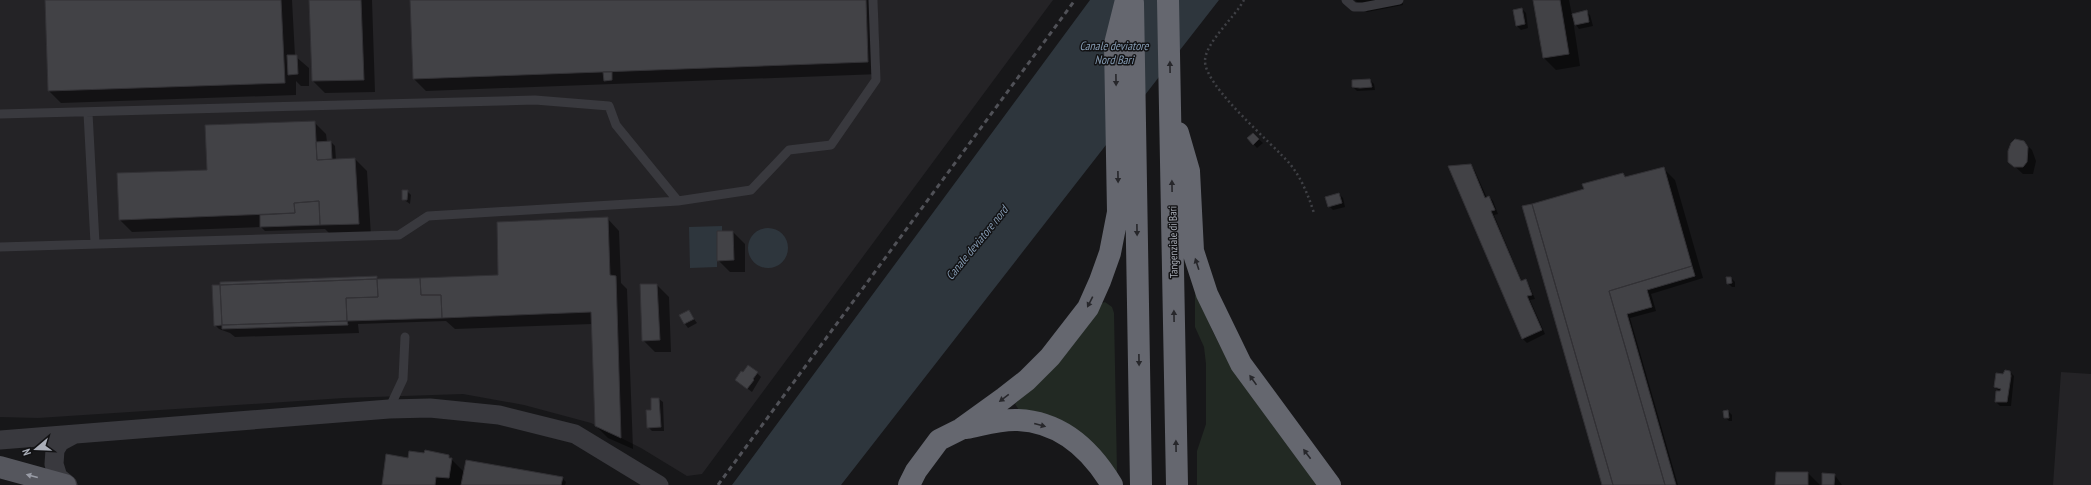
<svg xmlns="http://www.w3.org/2000/svg" width="2091" height="485" font-family="'PT Sans Narrow',sans-serif">
<style>
.built{fill:#242326}
.green{fill:#222923}
.water{fill:#2e363d}
.shadow{fill:#0007}
.building{fill:#424246;stroke:#323135}
.lines{fill:none;stroke-linecap:round;stroke-linejoin:round}
.path{stroke:#3f4045;stroke-width:2.5;stroke-dasharray:2 3;stroke-linecap:butt}
.lane{stroke:#39393e;stroke-width:9}
.street{stroke:#39393e;stroke-width:19}
.primary{stroke:#55565d;stroke-width:22}
.highway{stroke:#65676f;stroke-width:22}
.rail{stroke:#505157;stroke-width:3;stroke-dasharray:5 4;stroke-linecap:butt}
.oneway{fill:#27272b}
.oneway2{fill:#999ca6}
.labels{text-anchor:middle;stroke-width:3;stroke-linejoin:round;paint-order:stroke}
.street-label{font-size:11px;fill:#aaaeb8;stroke:#121214}
.water-label{font-size:12px;font-style:italic;fill:#849ab1;stroke:#121214}
</style>
<rect width="100%" height="100%" fill="#171719"/>
<path class="built" d="M0 0H1053L702 474 687 476 641 448 591 423 524 405 463 394 344 398 38 418 0 417Z
M2061 372 2091 374V485H2053Z"/>
<path class="green" d="M1195 290 1213 332 1230 365 1319 485H1197V451L1206 424V364L1204 347 1195 327Z
M1105 302 1112 307 1114 313 1117 472 1019 410 1015 404 1100 304Z"/>
<path class="water" d="M1090 0H1219L841 485H732Z
M722 226V231H717V267L690 268 689 227Z
M748 248a20 20 0 1 1 40 0a20 20 0 1 1-40 0Z"/>
<path class="shadow" d="M46 0H292L295 56 309 68V86H301L296 81V95L61 103 49 91Z
M310 0H372L375 92 325 93 313 81Z
M411 0H877L880 74 426 91 414 79Z
M1355 0H1402L1403 5 1367 12Z
M1534 0H1569L1572 15 1586 12 1590 15 1593 26 1579 29 1576 25 1574 19 1573 20 1580 66 1556 70 1544 58Z
M1522 9 1526 13 1528 28 1521 30 1517 26 1514 11Z
M1370 80 1374 84 1375 90 1357 91 1353 87Z
M314 122 326 134 327 142H331L335 146 336 160 355 159 367 171 371 236 333 237 325 229 265 231 261 227 132 232 120 220 208 171Z
M1253 134 1263 143 1257 148 1248 138Z
M2024 142 2032 150 2036 161 2033 174H2023L2009 161Z
M1470 165 1474 169 1487 198 1489 197 1493 201 1498 214 1494 215 1522 282 1525 281 1529 285 1535 299 1530 300 1545 334 1527 343 1523 339 1449 166Z
M1663 168 1675 180 1703 278 1651 294 1656 311 1630 318 1678 485H1603L1585 189 1623 174 1627 178Z
M407 191 411 195 410 204 403 199Z
M1339 194 1343 198 1345 207 1333 210 1329 206Z
M607 218 619 231 621 283 627 289 633 449 608 438 596 426 592 324 455 329 446 321 358 324 359 333 235 337 230 333 219 329 215 325 376 277 380 280 499 276Z
M733 232 745 244V272H730L718 260Z
M1731 278 1735 282V287H1732L1728 283Z
M657 285 669 297 671 352H655L643 340Z
M688 311 697 323 688 328 685 324Z
M2010 372 2014 376 2011 406H2000L1996 402 1997 392H2000L1995 387 2004 375Z
M757 373 761 377 752 392 740 383Z
M659 399 663 402 664 431H652L648 427 652 411Z
M1728 411 1732 415V421H1729L1725 417Z
M448 456 464 472 562 478 566 482 565 485H383L408 459Z
M1777 473H1808L1820 485H1776Z
M1834 474 1842 485H1823Z"/>
<path class="building" d="M45 0H281L285 83 48 91Z
M309 0H361L364 80 312 81Z
M410 0H866L868 62 413 79Z
M1533 0H1560L1569 54 1543 58Z
M1522 8 1525 24 1516 26 1513 10Z
M1587 10 1589 22 1575 25 1572 14Z
M287 55H297L298 74 288 75Z
M603 72H612V80L604 81Z
M1370 79 1372 87 1360 88 1352 87V80Z
M315 121 317 160 355 158 359 224 320 225 319 201 294 203 295 213 119 220 117 173 207 170 205 125Z
M1253 133 1259 139 1253 145 1247 138Z
M2015 139 2024 141 2028 147 2027 162 2023 167H2014L2008 162V151L2011 143Z
M331 141 332 159 317 160 316 142Z
M1471 164 1485 198 1489 196 1495 210 1491 211 1521 281 1526 279 1532 295 1527 296 1542 330 1522 339 1448 166Z
M1664 167 1692 266 1609 291 1665 485H1613L1532 204 1584 189 1582 184 1623 173 1625 177Z
M402 190H408L407 200H402Z
M1339 193 1342 203 1328 207 1325 197Z
M319 201 320 225 260 227V215L295 213 294 203Z
M1532 204 1613 485H1602L1522 206Z
M608 217 610 275 616 276 621 438 595 426 591 312 442 318 441 295H421L420 278 498 275 497 222Z
M717 231H733L734 260 717 261Z
M1692 266 1695 276 1647 290 1652 307 1627 314 1676 485H1665L1609 291Z
M377 276V279L220 285V282Z
M1726 277H1731L1732 283 1727 284Z
M420 278 421 295H441L442 318 347 321 346 298 378 297 377 279Z
M377 279 378 297 346 298 347 321 222 325 220 285Z
M640 284H657L660 340 642 341Z
M212 285H220L222 325 214 326Z
M689 310 694 319 684 324 679 315Z
M347 321 348 325 222 329V325Z
M748 365 758 372 753 379 754 380 747 389 735 380 741 371 743 372Z
M2005 370 2010 371 2011 376 2007 402H1995L1996 391H2000L2001 389 1994 387 1996 373 2003 374Z
M651 398H659L661 427 647 428 646 410H651Z
M1728 410 1729 418H1724L1723 411Z
M425 450 449 455V458H452L449 478 436 477 435 485H382L386 454 408 458 409 451 424 453Z
M466 460 563 477 561 485H461Z
M1776 472H1808V485H1775Z
M1822 473 1835 474 1834 485H1822Z"/>
<g class="lines">
<path class="path" d="M1244 0C1235 17 1205 43 1205 61 1205 87 1272 143 1290 164 1302 179 1308 195 1314 213"/>
<path class="lane" d="M1346 0 1354 7H1363L1399 0
M88 113 95 243
M0 114 535 100 609 106 616 125 678 201
M0 247 399 235 428 216 678 201 751 190 789 150 831 145 876 80 873 0
M389 409 403 379 405 337"/>
<path class="street" d="M0 440 389 409 430 408 499 415 575 434 659 485
M68 485 58 477 54 464 55 450 60 442 73 435"/>
<path class="primary" d="M0 467 65 485"/>
<path class="highway" d="M1168 0 1177 485
M1133 3 1141 485
M1178 133 1189 171 1193 251 1207 294 1241 364 1330 485
M966 428C982 425 1001 419 1018 420 1061 422 1091 450 1112 485
M909 485 916 471 939 440 961 429 1004 398 1027 380 1050 357 1088 308 1100 281 1110 253 1118 212 1115 44 1126 0"/>
<path class="rail" d="M718 485 1075 0"/>
</g>
<defs><path id="oneway-solid" d="M-6-.8H1V-3.2L6.5 0L1 3.2V.8H-6Z"/></defs>
<g class="oneway">
<use href="#oneway-solid" transform="translate(1170 67) rotate(-91)"/>
<use href="#oneway-solid" transform="translate(1116 80) rotate(89)"/>
<use href="#oneway-solid" transform="translate(1118 177) rotate(89)"/>
<use href="#oneway-solid" transform="translate(1172 186) rotate(-91)"/>
<use href="#oneway-solid" transform="translate(1137 230) rotate(89)"/>
<use href="#oneway-solid" transform="translate(1197 264) rotate(-108)"/>
<use href="#oneway-solid" transform="translate(1090 302) rotate(117)"/>
<use href="#oneway-solid" transform="translate(1174 316) rotate(-91)"/>
<use href="#oneway-solid" transform="translate(1139 360) rotate(89)"/>
<use href="#oneway-solid" transform="translate(1253 380) rotate(-125)"/>
<use href="#oneway-solid" transform="translate(1004 398) rotate(143)"/>
<use href="#oneway-solid" transform="translate(1040 425) rotate(15)"/>
<use href="#oneway-solid" transform="translate(1176 446) rotate(-91)"/>
<use href="#oneway-solid" transform="translate(1307 454) rotate(-127)"/>
</g>
<use class="oneway2" href="#oneway-solid" transform="translate(32 476) rotate(-165)"/>
<g class="labels">
<g class="street-label">
<text transform="translate(1173 242) rotate(-91)" y="4">Tangenziale di Bari</text>
</g>
<g class="water-label">
<text x="1114" y="50">Canale deviatore<tspan x="1114" dy="14">Nord Bari</tspan></text>
<text transform="translate(977 243) rotate(-51)" y="4">Canale deviatore nord</text>
</g>
</g>
<g transform="translate(36 449) rotate(251)" stroke="#121214" stroke-width="3" paint-order="stroke">
<path d="M0-3L7 15L0 10L-7 15Z" fill="#aaaeb8"/>
<text y="-6" font-size="11" font-weight="bold" text-anchor="middle" fill="#aaaeb8">N</text>
</g>
</svg>
